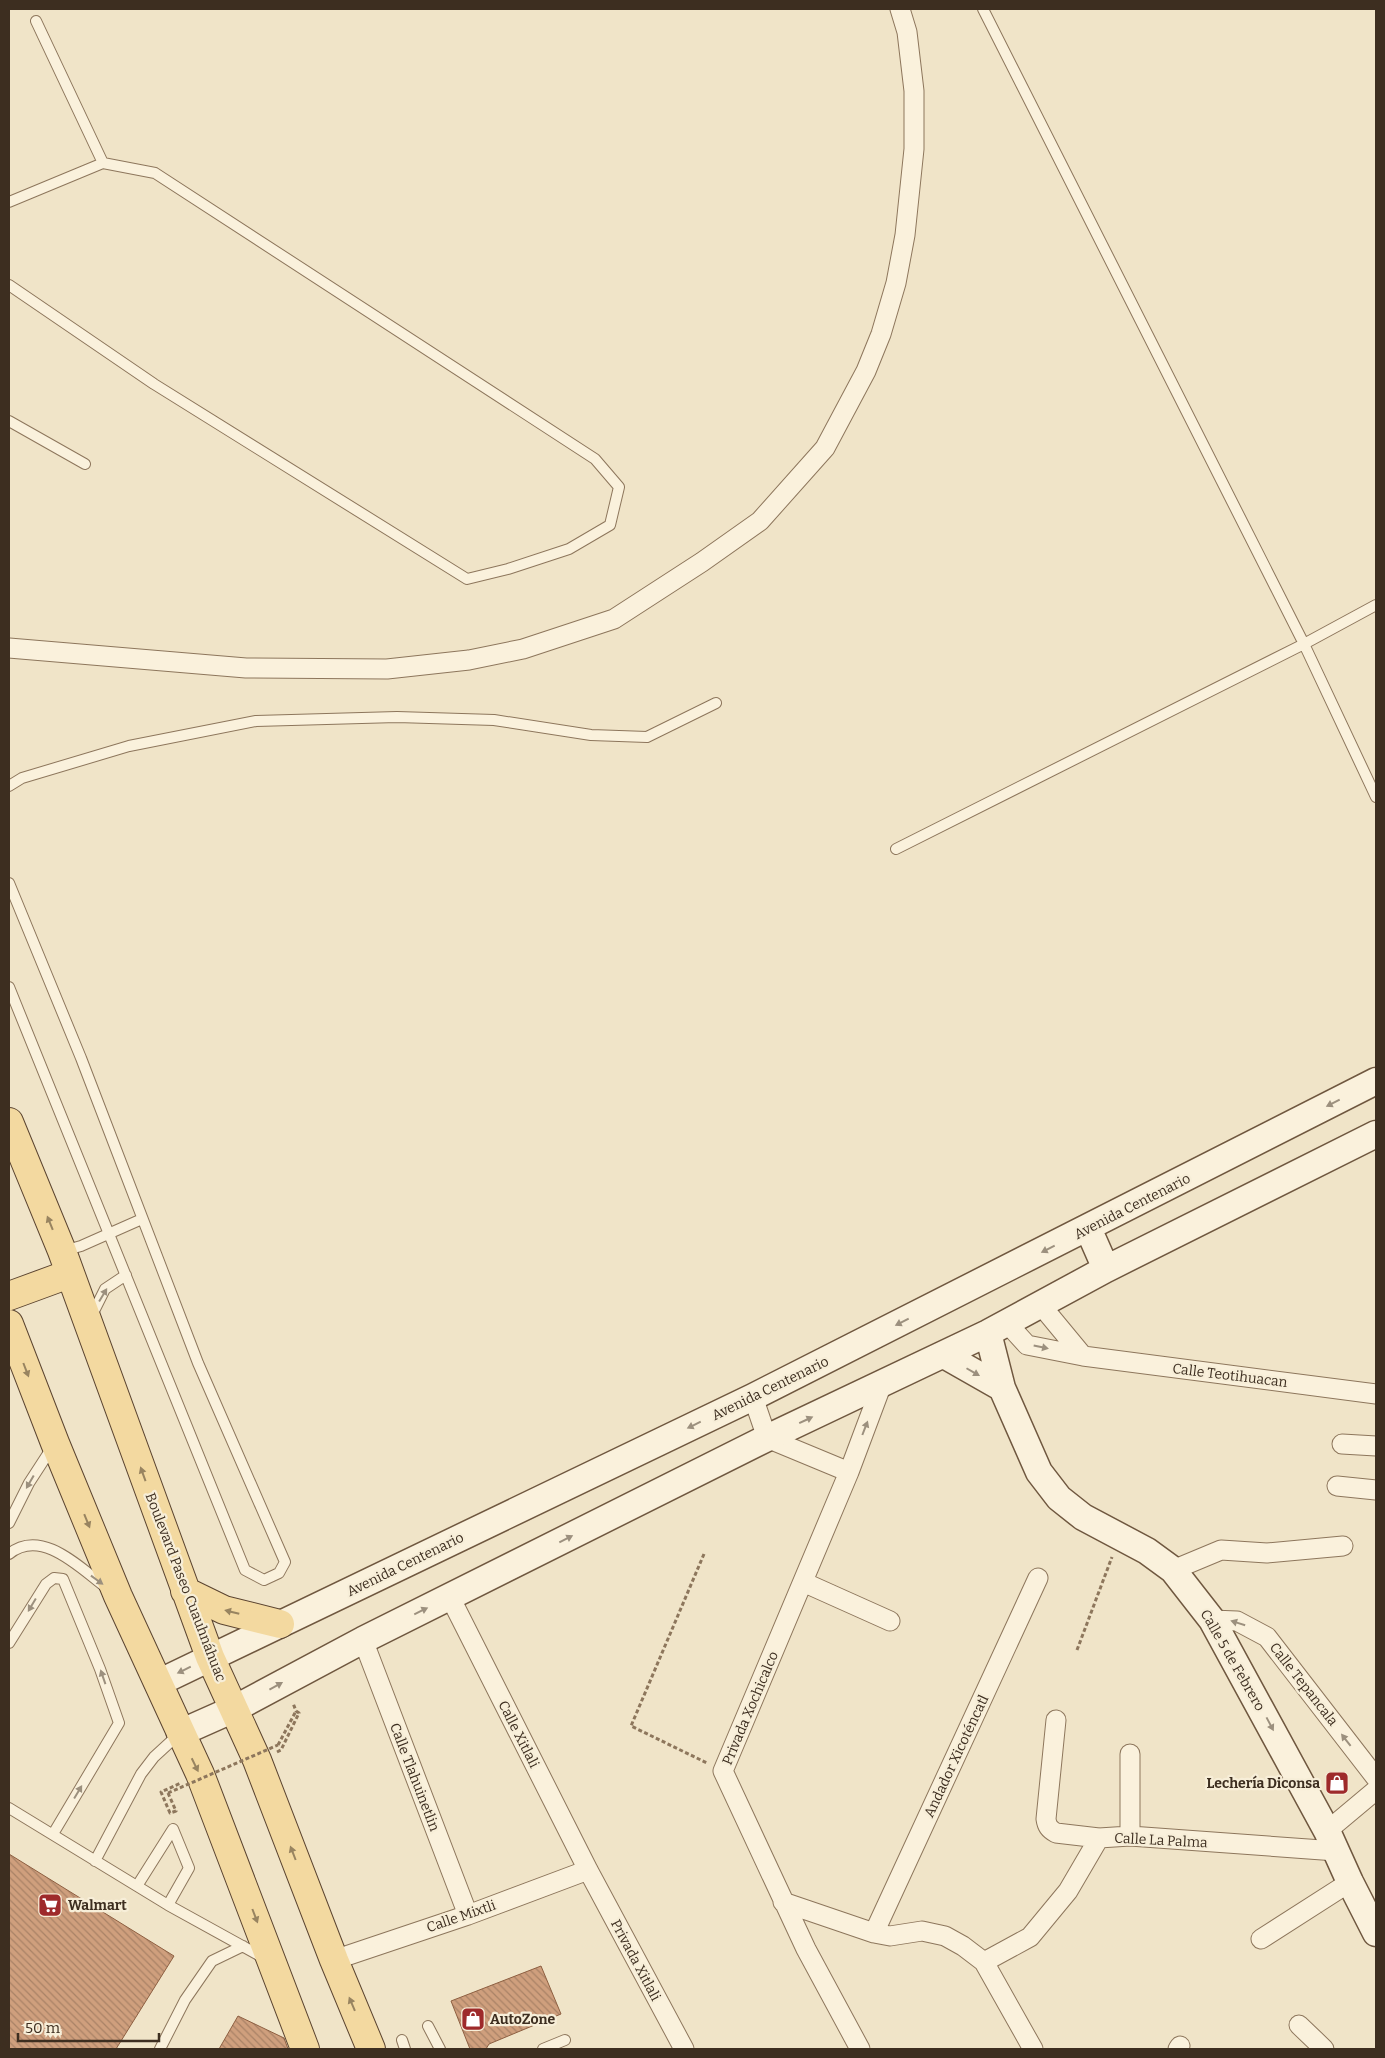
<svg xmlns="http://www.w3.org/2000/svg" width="1385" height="2058" font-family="Bitter,serif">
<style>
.building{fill:url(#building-back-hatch);stroke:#8d5f41}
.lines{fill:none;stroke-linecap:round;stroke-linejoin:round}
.lane-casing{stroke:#8d765c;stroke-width:12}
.street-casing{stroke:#8d765c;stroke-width:21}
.secondary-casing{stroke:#6f573f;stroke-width:29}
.primary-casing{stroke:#5b4430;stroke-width:30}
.path{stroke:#8d765c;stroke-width:3;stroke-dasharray:4 2.5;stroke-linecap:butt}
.lane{stroke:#faf1dc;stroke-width:10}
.street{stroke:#faf1dc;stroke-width:19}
.secondary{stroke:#faf1dc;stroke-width:26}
.primary{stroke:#f3d9a0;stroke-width:28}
.path-bridge{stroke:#8d765c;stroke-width:3;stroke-dasharray:4 2.5;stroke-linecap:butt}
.oneway{fill:#9c907e}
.oneway2{fill:#988460}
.labels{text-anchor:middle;stroke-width:4.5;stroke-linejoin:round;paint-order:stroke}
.street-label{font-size:14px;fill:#3d2e20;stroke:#f7eed8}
.poi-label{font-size:14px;font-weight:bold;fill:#3d2e20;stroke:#f7eed8;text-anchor:start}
</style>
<defs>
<pattern id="building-back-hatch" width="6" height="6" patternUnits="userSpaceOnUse" patternTransform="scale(1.25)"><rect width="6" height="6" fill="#cf9f7d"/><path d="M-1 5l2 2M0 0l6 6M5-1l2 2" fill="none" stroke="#a98266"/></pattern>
</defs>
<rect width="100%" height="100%" fill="#f0e4c8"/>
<path class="building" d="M9 1854 174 1956 116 2049H9Z
M541 1966 561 2014 489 2044 486 2049H470L451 2001Z
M238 2016 284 2038 288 2049H219Z"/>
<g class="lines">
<g class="lane-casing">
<path id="lane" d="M983 9 1304 644 1376 797
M9 202 103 163 36 21
M9 285 154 384 467 579 508 569 569 549 610 525 619 487 595 459 155 173 103 163
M9 421 85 464
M9 786 22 778 129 746 256 721 397 717 494 720 591 735 647 737 716 703
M896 849 1304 644 1376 605
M9 883 81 1058 198 1363 285 1562 279 1573 264 1580 245 1570 9 987
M63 1251 81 1246 142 1219
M91 1317 105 1289 126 1275
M9 1523 29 1483 53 1446
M9 1554C42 1527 81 1569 107 1588
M9 1643 46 1584 54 1578 63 1579 100 1669 119 1723 53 1834
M9 1808 168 1905 264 1958
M95 1861 141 1774 154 1757 179 1734
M137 1886 173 1829 189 1868 168 1905
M428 2026 440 2049
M402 2040 405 2049
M160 2049 185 2000 212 1961 243 1946
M543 2049 565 2040"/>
</g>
<g class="street-casing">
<path id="street" d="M9 648 246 668 387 669 469 660 523 649 614 619 702 562 760 521 825 448 866 371 881 334 896 283 905 235 914 149V91L907 32 900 9
M1040 1304 1083 1356
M1007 1323 1027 1345 1083 1356 1376 1394
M753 1397 767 1438 849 1472
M1342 1444 1376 1446
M1337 1486 1376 1490
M1173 1570 1221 1550 1267 1553 1343 1546
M803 1582 890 1621
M450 1597 588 1870 684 2049
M1212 1620 1237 1621 1267 1637 1376 1778
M363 1640 468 1915
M1056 1720 1046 1819C1047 1826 1049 1829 1056 1833L1099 1838
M1130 1754V1836
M1327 1831 1376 1790
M783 1902 874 1933 890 1936 922 1931 945 1936 963 1946 984 1962 1033 2049
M874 1933 1038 1578
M1261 1939 1350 1882
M334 1960 468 1915 588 1870
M984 1962 1030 1937 1068 1891 1099 1838 1130 1836 1336 1851
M1299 2025 1324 2049
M860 2049 806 1949 723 1771 849 1472 882 1384
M1178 2049 1180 2046"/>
</g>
<g class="secondary-casing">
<path id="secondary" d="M1088 1228 1106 1269
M988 1333 1002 1388 1039 1472 1059 1498 1083 1517 1147 1551 1173 1570 1212 1620 1327 1831 1350 1882 1376 1933
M944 1355 1002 1388
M158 1683 753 1397 1376 1081
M180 1733 234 1709 363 1640 767 1438 988 1333 1106 1269 1376 1134"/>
</g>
<g class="primary-casing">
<path id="primary" d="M9 1122 62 1251 210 1657 257 1760 334 1960 371 2049
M9 1296 69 1274
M9 1324 55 1443 118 1596 200 1774 305 2049
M185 1591 224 1610 280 1624"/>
</g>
<path class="path" d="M704 1554 631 1726 707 1763
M1077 1650 1112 1557
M278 1745 296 1711
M277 1752 281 1750 299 1713 296 1711 293 1703
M168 1793 176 1811 170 1813 161 1792 181 1783"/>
<use href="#lane" class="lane"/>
<use href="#street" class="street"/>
<use href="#secondary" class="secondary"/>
<use href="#primary" class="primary"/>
<path class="path-bridge" d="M168 1793 278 1745"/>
</g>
<defs><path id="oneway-solid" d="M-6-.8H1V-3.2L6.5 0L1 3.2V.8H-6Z" transform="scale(1.25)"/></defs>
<g class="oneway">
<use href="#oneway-solid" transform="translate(1333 1103) rotate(153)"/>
<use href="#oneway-solid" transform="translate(1048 1249) rotate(153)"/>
<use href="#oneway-solid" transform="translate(103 1295) rotate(-59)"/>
<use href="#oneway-solid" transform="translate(902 1322) rotate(153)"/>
<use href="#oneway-solid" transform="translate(1041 1347) rotate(12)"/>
<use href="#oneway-solid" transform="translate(973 1372) rotate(30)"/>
<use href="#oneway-solid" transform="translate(806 1420) rotate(-25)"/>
<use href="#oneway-solid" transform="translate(694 1425) rotate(154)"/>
<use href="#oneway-solid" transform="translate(865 1428) rotate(-69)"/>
<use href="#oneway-solid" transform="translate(30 1482) rotate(120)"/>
<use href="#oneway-solid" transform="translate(566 1539) rotate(-27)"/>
<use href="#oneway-solid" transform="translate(97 1580) rotate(36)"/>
<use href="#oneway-solid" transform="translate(32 1605) rotate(121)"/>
<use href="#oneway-solid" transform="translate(421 1611) rotate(-26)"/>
<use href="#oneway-solid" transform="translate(1238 1623) rotate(-163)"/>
<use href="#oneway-solid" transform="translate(184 1670) rotate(154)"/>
<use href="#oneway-solid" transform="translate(103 1677) rotate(-109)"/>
<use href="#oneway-solid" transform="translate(276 1686) rotate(-29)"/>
<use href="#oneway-solid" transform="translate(1270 1724) rotate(62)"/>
<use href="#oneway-solid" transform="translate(1346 1740) rotate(-128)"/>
<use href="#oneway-solid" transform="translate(78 1792) rotate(-59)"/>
</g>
<g class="oneway2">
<use href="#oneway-solid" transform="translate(50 1223) rotate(-112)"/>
<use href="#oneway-solid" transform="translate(26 1370) rotate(69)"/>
<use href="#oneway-solid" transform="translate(143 1474) rotate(-110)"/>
<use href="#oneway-solid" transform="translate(87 1521) rotate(68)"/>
<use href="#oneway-solid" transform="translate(232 1612) rotate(-166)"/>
<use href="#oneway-solid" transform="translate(195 1765) rotate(64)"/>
<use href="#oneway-solid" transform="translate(293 1853) rotate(-111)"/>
<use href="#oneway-solid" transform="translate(255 1916) rotate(69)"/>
<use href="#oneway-solid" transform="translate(352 2004) rotate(-113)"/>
</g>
<defs>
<g id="shop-square" transform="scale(1.25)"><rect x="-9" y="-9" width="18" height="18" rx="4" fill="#9e2a2b" stroke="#f7eed8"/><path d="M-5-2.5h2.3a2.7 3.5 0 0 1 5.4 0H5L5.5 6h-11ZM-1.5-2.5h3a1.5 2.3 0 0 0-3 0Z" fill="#fff"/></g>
<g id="supermarket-square" transform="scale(1.25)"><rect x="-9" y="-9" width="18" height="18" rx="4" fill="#9e2a2b" stroke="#f7eed8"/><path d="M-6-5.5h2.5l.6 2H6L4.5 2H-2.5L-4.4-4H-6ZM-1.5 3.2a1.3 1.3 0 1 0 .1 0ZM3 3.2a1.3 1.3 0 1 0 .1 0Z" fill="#fff"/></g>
</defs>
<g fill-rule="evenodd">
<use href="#shop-square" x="1337" y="1783"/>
<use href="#supermarket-square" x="50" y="1905"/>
<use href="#shop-square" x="473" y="2019"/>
</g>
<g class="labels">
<g class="street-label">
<text transform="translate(1132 1206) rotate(-27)" y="5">Avenida Centenario</text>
<text transform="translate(1230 1375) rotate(7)" y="5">Calle Teotihuacan</text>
<text transform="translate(770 1388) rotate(-26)" y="5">Avenida Centenario</text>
<text transform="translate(405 1564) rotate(-26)" y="5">Avenida Centenario</text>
<text transform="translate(186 1587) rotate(69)" y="5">Boulevard Paseo Cuauhnáhuac</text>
<text transform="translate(1233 1660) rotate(60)" y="5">Calle 5 de Febrero</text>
<text transform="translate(1304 1684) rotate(52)" y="5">Calle Tepancala</text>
<text transform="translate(750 1708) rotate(-67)" y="5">Privada Xochicalco</text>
<text transform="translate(519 1734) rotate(63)" y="5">Calle Xitlali</text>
<text transform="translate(956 1756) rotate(-65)" y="5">Andador Xicoténcatl</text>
<text transform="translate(415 1777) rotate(69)" y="5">Calle Tlahuinetlin</text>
<text transform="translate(1161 1840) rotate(3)" y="5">Calle La Palma</text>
<text transform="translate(461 1916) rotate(-19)" y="5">Calle Mixtli</text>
<text transform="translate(636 1960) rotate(62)" y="5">Privada Xitlali</text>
</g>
<g class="poi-label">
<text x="1320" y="1788" text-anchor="end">Lechería Diconsa</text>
<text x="68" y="1910">Walmart</text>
<text x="490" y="2024">AutoZone</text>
</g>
</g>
<rect width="1385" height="2058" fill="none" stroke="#3d2e20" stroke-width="20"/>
<path d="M18 2033v8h141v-8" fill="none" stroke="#3d2e20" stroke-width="2.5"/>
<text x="25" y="2033" font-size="15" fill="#3d2e20" stroke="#f7eed8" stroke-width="4" paint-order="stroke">50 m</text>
</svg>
